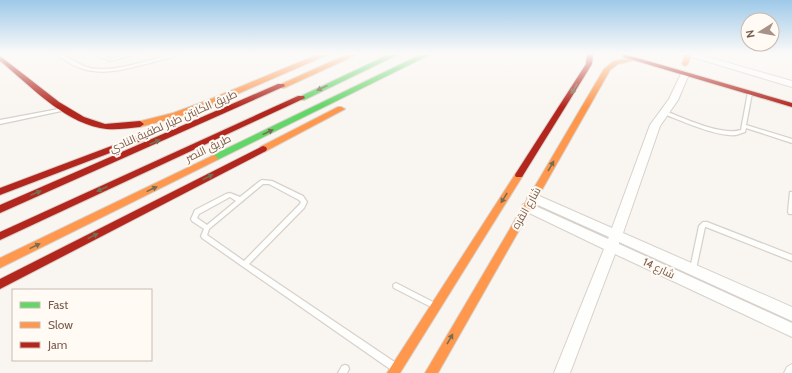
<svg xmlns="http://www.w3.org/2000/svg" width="792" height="373" font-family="Cabin,Cairo,sans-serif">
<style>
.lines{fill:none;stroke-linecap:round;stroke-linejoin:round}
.lane-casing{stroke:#d7d1cb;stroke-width:2.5}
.street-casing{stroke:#d7d1cb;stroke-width:2}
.fast-casing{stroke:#d9d2cb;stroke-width:2}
.slow-casing{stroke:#d9d2cb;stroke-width:2}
.jam-casing{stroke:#d9d2cb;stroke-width:2}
.lane{fill:#fefefd;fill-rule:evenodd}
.street{fill:#fefefd;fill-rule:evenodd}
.fast{fill:#63d668;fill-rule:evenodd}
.slow{fill:#ff974d;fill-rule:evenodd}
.jam{fill:#b3261e;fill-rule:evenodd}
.oneway{fill:#776e51}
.labels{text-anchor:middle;stroke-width:4;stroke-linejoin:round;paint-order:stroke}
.street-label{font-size:11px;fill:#7a5c4d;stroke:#fffaf3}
</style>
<rect width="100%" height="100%" fill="#f9f5f0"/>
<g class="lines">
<g class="lane-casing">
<path id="lane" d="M56 54C68 54 78 66 90 68 113 73 149 60 172 54H181C173 57 165 59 157 61 137 66 114 74 93 71 80 70 67 62 56 54Z
M94 54H101L110 59 128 54H137L110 61Z
M748 92H752V93L746 125 792 139V143L746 128 745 132C742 133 739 134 736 135 716 137 680 120 661 113V111H665C684 118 721 136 741 130Z
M64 108H66V110L0 124V120Z
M262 180 272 181 303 196 307 202 304 208 249 264 396 363 397 366 396 369 393 370 390 369 202 238 201 236 204 229 192 221 191 219 195 210 226 194 230 193 240 197 260 181ZM263 184H269L299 200 301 202 300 204 244 261 207 235 209 229ZM230 197 236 201 207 225 197 218 199 214Z
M790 192H792V214H789L788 212Z
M703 222H707L792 255V261L706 227H705L696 269 695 271 693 272 691 271 690 269 699 226Z
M396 283 435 303 436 305 435 307 433 308 431 307 394 288 393 286 394 284Z
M345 365 348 366 349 369 347 373H338L342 366Z"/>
</g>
<g class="street-casing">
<path id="street" d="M682 54H697L792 81V87Z
M685 71 689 74 678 100 660 126 623 233 792 307V321L619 242V244L792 323V337L615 254 570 373H554L604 249 523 210 521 207 523 204H531L608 239 609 237 529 201 527 198 529 195H537L612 228 650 125 669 99 681 74Z
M792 364V373H784L787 367Z"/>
</g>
<g class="fast-casing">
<path id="fast" d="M390 54H399L304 100H298L297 98Z
M422 54H431L217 160H211L210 158 211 156Z"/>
</g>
<g class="slow-casing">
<path id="slow" d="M319 54H329L212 105 178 117 140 127 136 124 137 122 173 113 206 101Z
M348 54H358L284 88H278L277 86Z
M685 54 691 55 688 64 685 66 682 64Z
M634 57 637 59 636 60 618 64 610 70 438 373H425L604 69 614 61Z
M338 107H341L345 109 266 151 263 152 259 149 260 147Z
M214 155 218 158 217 160 0 268V258Z
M519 172 523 175 522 177 400 373H387L516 173Z"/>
</g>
<g class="jam-casing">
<path id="jam" d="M587 54H593L592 64 522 177H516L515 175 516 173 586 64Z
M623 55H627L792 103V107L623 57Z
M0 56 59 102 84 117 105 124 140 121 144 124 140 127C127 128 113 131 100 128 61 120 30 85 0 61Z
M278 84H284L285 86 0 213V205Z
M298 96H304L305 98 0 240V232Z
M146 133 149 134 150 136 149 138 0 195V188Z
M263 146 266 147 267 149 266 151 0 289V279Z"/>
</g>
<use href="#lane" class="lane"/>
<use href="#street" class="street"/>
<use href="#fast" class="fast"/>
<use href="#slow" class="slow"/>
<use href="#jam" class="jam"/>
</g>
<defs><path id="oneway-solid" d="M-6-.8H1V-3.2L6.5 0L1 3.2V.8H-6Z"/></defs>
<g class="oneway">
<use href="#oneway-solid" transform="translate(322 88) rotate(156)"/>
<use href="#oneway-solid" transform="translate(574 89) rotate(122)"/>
<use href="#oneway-solid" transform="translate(268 132) rotate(-26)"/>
<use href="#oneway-solid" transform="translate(155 142) rotate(-23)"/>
<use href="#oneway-solid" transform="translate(551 166) rotate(-60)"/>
<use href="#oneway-solid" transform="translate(208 177) rotate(-27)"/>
<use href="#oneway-solid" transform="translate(102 189) rotate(155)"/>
<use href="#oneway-solid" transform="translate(152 189) rotate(-26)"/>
<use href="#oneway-solid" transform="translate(36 193) rotate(-23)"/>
<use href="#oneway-solid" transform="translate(504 198) rotate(122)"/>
<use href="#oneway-solid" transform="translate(93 236) rotate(-27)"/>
<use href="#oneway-solid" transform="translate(35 246) rotate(-26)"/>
<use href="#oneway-solid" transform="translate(450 339) rotate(-60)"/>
</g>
<linearGradient id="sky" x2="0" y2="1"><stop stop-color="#9ec9e9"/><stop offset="0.5" stop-color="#fcfaf8"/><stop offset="1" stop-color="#fcfaf8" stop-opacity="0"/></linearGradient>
<rect width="792" height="107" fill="url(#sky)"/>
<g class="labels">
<g class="street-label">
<text transform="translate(173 121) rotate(-24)" y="4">طريق الكابتن طيار لطفية النادي</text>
<text transform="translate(208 148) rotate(-26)" y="4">طريق النصر</text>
<text transform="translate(526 208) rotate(-60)" y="4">شارع انقره</text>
<text transform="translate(659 268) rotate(25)" y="4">شارع 14</text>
</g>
</g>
<rect x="12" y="289" width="140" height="72" fill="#fffaf3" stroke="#cabbb1"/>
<rect x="20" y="302" width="20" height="6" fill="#63d668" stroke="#cabbb1"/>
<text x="48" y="309" font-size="12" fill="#7a5c4d">Fast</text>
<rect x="20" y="322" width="20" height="6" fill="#ff974d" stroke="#cabbb1"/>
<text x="48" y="329" font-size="12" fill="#7a5c4d">Slow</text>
<rect x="20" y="342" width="20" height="6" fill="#b3261e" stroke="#cabbb1"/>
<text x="48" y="349" font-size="12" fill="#7a5c4d">Jam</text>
<g transform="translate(760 32) rotate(259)"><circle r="19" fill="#fffaf3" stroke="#cabbb1"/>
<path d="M0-3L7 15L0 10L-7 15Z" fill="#a69286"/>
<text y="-6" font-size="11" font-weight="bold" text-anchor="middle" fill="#7a5c4d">N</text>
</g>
</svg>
